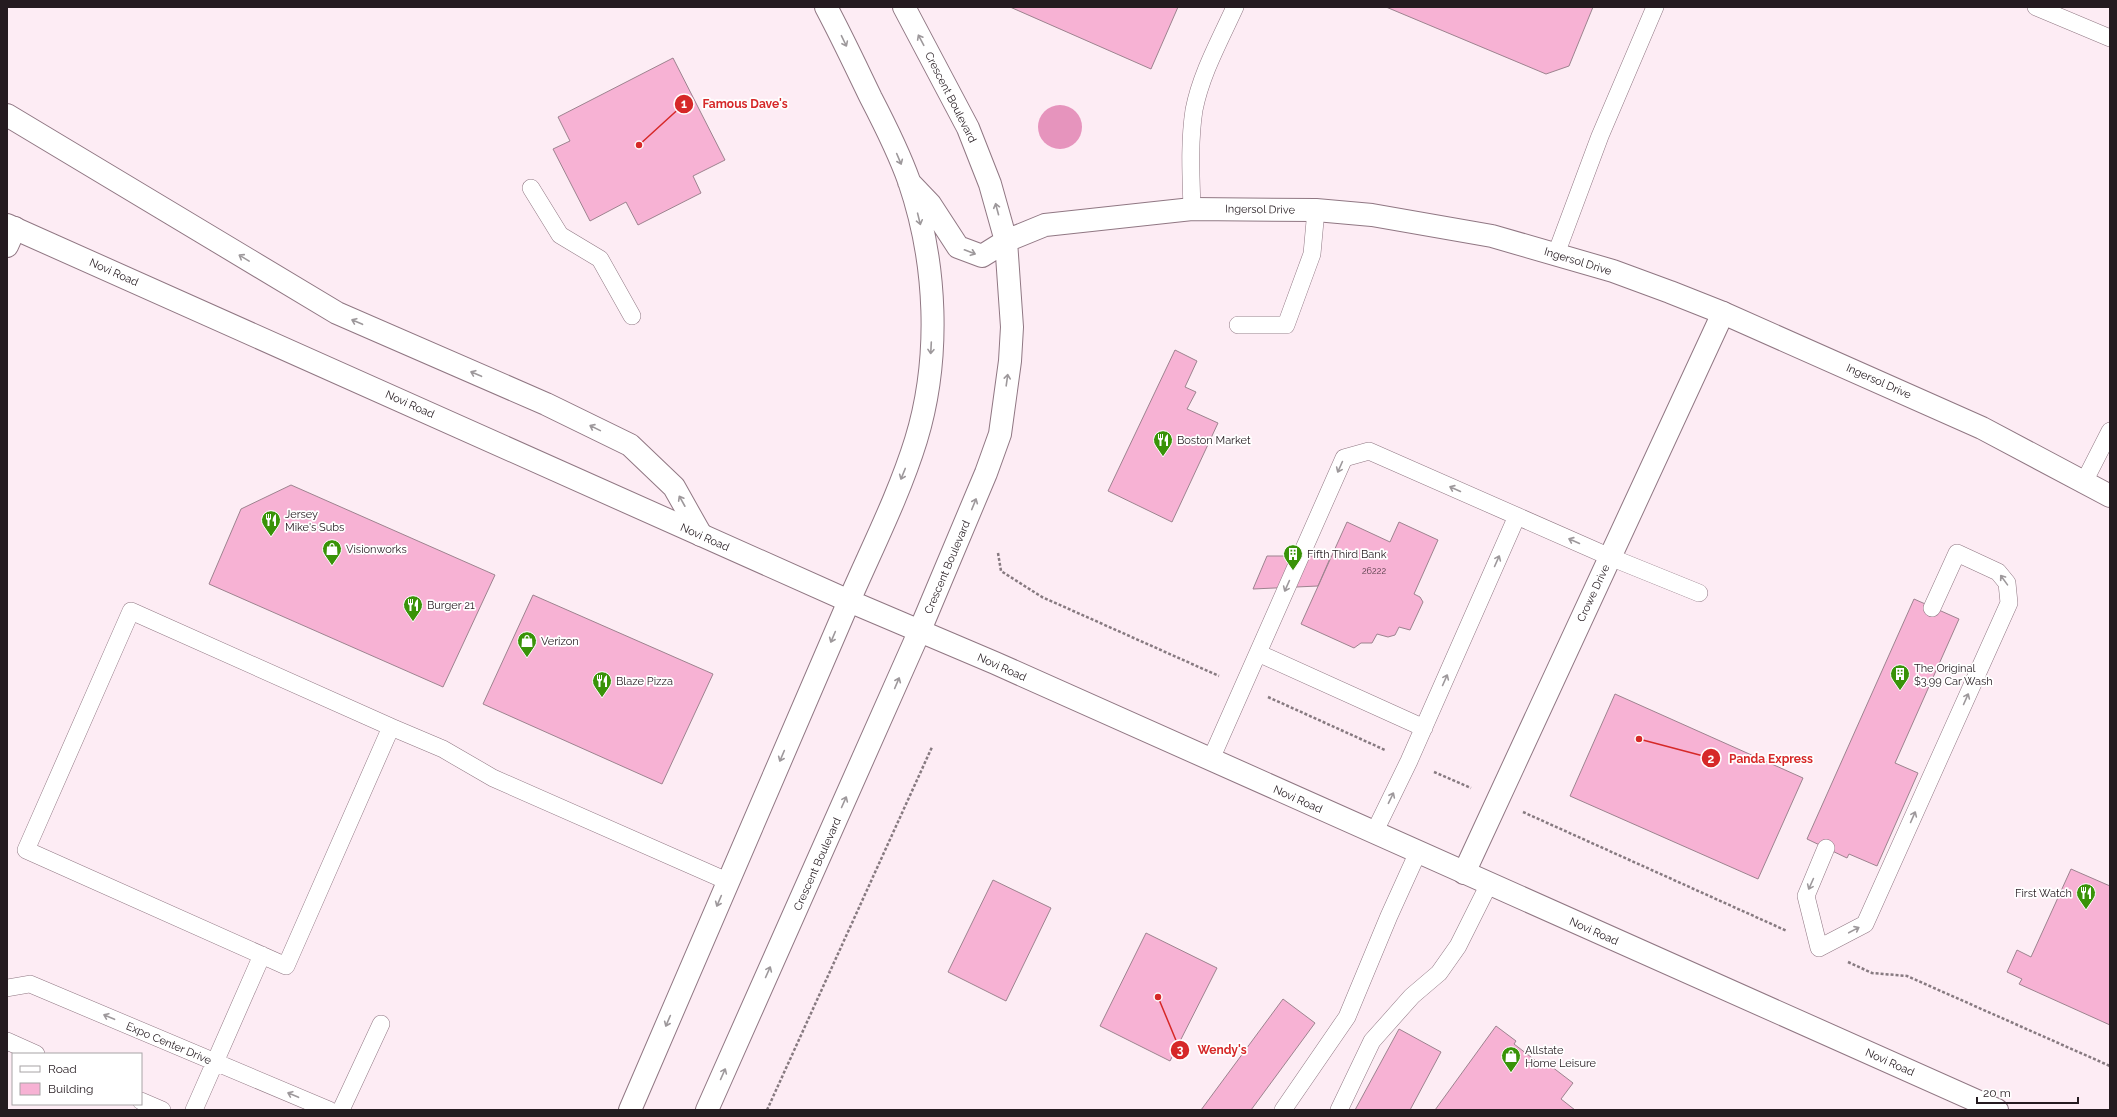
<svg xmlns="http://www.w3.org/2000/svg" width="2117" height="1117" font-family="Raleway,sans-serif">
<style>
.water{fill:#e694bd}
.building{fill:#f7b2d4;stroke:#9d838f}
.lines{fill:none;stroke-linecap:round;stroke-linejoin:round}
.lane-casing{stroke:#907783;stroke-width:18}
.street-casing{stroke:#907783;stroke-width:24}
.secondary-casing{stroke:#907783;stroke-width:24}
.highway-casing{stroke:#907783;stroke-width:24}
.path{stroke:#877a80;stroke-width:2.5;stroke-dasharray:3 2;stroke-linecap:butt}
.lane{stroke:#fff;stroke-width:17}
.street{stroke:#fff;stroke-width:22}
.secondary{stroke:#fff;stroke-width:22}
.highway{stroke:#fff;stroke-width:22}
.oneway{stroke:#9d989b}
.labels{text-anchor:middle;stroke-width:3.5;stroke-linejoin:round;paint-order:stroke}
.number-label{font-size:9px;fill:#5a414d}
.street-label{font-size:11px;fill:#251b20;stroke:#fff}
.poi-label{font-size:11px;fill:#251b20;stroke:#fff;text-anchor:start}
.leader{fill:none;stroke:#d62828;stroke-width:1.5}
.callout-dot{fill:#d62828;stroke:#fff;stroke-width:1.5}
.mark-label{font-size:12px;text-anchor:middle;font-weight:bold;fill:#fff}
.callout-label{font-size:12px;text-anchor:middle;font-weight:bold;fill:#d62828;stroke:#fff;stroke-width:3.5;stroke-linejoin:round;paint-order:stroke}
</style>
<rect width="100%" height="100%" fill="#fdecf4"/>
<path class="water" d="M1038 127a22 22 0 1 1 44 0a22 22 0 1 1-44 0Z"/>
<path class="building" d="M1010 7H1178L1151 69Z
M1386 7H1593L1569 66 1546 74Z
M673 58 725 160 693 176 701 193 638 225 626 202 590 221 553 149 570 141 558 117Z
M1175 350 1197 361 1185 387 1196 392 1187 409 1218 423 1172 522 1108 491Z
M291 485 495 575 443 687 209 584 241 509Z
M1347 522 1390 542 1399 522 1438 540 1414 594 1420 597 1423 602 1410 630 1399 627 1395 635 1388 637 1377 634 1372 643H1361L1354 648 1301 624Z
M1267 556H1331L1318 586 1253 589Z
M533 595 713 674 662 784 483 704Z
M1914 599 1959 619 1895 763 1918 773 1877 866 1849 854 1847 858 1807 839Z
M1615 694 1803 778 1758 879 1570 796Z
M2071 869 2110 886V1025L2019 984 2022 979 2007 972 2017 950 2031 957Z
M993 880 1051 908 1006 1001 948 972Z
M1146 933 1217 968 1170 1061 1100 1026Z
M1283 999 1315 1023 1251 1110H1201Z
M1496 1026 1516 1041 1514 1044 1540 1064 1543 1060 1573 1083 1561 1099 1575 1110H1435Z
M1399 1029 1441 1052 1410 1110H1355Z"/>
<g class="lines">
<g class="lane-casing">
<path id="lane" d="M2036 7 2110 38
M531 188 560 235 600 259 632 316
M1192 209C1191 176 1189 143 1194 110 1201 74 1220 40 1235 7
M1556 254 1600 136 1655 7
M1238 325H1286L1312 254 1316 210
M2084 482 2110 431
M131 611 391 727 286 966 26 850Z
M1258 653 1424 728
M391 727 443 749 493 778 727 881
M1211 759 1344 458 1369 451 1610 557 1699 593
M1374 833 1409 761 1517 516
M1826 848 1806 896 1819 948 1865 924 2009 603 2007 583 1998 572 1957 553 1932 608
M7 988 30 984 329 1110
M7 1041 36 1054
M141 1101 162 1110
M194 1110 262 955
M341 1110 381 1024
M1283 1110 1347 1017 1389 916 1418 852
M1339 1110 1372 1041 1412 996 1439 973 1458 946 1489 884"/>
</g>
<g class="street-casing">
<path id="street" d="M1464 873 1723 313
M630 1110 849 601
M707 1110 920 630"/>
</g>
<g class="secondary-casing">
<path id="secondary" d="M826 7C842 37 856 67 871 98 885 125 899 153 909 181 937 263 941 358 916 440 899 495 872 548 849 601
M904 7 968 128 990 184 1006 241 1012 327 1010 361 1000 434 986 473 920 630
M909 182 930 204 958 247 982 256 1006 241 1045 225 1192 209 1316 210 1372 215 1492 236 1613 271 1670 292 1723 313 1982 428 2110 496
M7 225 849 601 995 663 1997 1110"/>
</g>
<g class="highway-casing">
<path id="highway" d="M7 115 337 313 546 404 630 445 674 487 701 535
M7 246 15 228"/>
</g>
<path class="path" d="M998 553 1001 571 1042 597 1219 676
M1268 697 1385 750
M1434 772 1471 788
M1523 812 1787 931
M1848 962 1872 973 1907 976 2110 1066
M767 1110 932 747"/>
<use href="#lane" class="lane"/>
<use href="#street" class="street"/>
<use href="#secondary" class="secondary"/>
<use href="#highway" class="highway"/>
</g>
<defs><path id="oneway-shaft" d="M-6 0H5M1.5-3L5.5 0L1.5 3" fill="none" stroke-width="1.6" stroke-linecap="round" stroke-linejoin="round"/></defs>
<g class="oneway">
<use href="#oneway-shaft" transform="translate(921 40) rotate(-118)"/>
<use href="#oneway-shaft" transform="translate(844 41) rotate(64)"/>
<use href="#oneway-shaft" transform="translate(899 159) rotate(67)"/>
<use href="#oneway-shaft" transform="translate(997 209) rotate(-105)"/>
<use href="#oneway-shaft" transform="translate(919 219) rotate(76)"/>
<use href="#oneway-shaft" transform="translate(970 252) rotate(21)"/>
<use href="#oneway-shaft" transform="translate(244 258) rotate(-149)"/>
<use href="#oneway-shaft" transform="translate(357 322) rotate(-157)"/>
<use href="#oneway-shaft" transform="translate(931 348) rotate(93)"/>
<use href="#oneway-shaft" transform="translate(476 374) rotate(-157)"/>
<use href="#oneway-shaft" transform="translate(1007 380) rotate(-82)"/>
<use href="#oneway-shaft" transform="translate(595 428) rotate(-154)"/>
<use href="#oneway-shaft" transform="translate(1340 467) rotate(114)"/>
<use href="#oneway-shaft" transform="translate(903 474) rotate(112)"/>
<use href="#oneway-shaft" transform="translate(1455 489) rotate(-156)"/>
<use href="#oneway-shaft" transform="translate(682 501) rotate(-119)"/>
<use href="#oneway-shaft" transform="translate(974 504) rotate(-68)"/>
<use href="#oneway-shaft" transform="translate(1574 541) rotate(-156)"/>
<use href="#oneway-shaft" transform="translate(1497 561) rotate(-66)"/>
<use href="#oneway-shaft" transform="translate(2004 580) rotate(-126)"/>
<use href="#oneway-shaft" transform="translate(1287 586) rotate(114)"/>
<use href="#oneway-shaft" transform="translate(833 637) rotate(113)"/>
<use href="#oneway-shaft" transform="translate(1445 680) rotate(-66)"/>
<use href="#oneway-shaft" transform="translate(897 683) rotate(-67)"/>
<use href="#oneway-shaft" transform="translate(1966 699) rotate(-66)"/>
<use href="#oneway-shaft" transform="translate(782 756) rotate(113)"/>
<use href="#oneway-shaft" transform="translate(1391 798) rotate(-64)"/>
<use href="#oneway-shaft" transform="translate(844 802) rotate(-66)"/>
<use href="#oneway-shaft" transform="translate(1913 817) rotate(-66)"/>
<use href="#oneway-shaft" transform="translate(1811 884) rotate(114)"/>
<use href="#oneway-shaft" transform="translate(719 901) rotate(113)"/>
<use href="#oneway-shaft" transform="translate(1854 930) rotate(-28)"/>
<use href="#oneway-shaft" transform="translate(768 972) rotate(-66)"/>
<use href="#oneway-shaft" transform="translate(109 1017) rotate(-157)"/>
<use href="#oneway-shaft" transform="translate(668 1021) rotate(113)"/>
<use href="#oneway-shaft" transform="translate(723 1074) rotate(-66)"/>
<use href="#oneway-shaft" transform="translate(293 1095) rotate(-157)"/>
</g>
<defs>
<g id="restaurant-pin" transform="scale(1)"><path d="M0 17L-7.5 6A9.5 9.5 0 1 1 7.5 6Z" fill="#399308" stroke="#fff"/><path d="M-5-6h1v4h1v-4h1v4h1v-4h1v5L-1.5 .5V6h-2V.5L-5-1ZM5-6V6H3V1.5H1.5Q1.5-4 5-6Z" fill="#fff"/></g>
<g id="shop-pin" transform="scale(1)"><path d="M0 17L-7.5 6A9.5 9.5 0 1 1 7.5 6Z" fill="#399308" stroke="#fff"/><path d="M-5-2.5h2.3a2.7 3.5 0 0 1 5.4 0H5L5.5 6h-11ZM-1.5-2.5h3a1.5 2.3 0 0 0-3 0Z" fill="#fff"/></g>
<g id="building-pin" transform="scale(1)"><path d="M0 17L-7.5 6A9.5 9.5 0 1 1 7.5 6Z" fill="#399308" stroke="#fff"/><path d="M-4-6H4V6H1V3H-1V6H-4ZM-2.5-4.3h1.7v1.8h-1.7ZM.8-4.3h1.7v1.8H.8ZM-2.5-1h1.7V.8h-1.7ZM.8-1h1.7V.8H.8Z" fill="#fff"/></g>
</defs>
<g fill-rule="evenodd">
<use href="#restaurant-pin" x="1163" y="440"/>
<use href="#restaurant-pin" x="271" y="520"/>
<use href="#shop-pin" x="332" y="549"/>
<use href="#building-pin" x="1293" y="554"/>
<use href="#restaurant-pin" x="413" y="605"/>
<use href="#shop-pin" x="527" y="641"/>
<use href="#building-pin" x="1900" y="674"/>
<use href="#restaurant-pin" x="602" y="681"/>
<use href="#restaurant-pin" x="2086" y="893"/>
<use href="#shop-pin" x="1511" y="1056"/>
</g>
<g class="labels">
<g class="number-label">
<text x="1374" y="574">26222</text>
</g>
<g class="street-label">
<text transform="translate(951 97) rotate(63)" y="4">Crescent Boulevard</text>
<text transform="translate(1260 209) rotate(1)" y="4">Ingersol Drive</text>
<text transform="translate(1578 261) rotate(17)" y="4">Ingersol Drive</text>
<text transform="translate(114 272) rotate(24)" y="4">Novi Road</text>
<text transform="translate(1879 381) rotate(24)" y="4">Ingersol Drive</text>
<text transform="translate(410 404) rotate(24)" y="4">Novi Road</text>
<text transform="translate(705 537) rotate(24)" y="4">Novi Road</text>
<text transform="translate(947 567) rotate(-67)" y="4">Crescent Boulevard</text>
<text transform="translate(1593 593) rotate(-65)" y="4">Crowe Drive</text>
<text transform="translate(1002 667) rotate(24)" y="4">Novi Road</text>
<text transform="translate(1298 799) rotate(24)" y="4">Novi Road</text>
<text transform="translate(817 864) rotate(-66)" y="4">Crescent Boulevard</text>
<text transform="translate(1594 931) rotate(24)" y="4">Novi Road</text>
<text transform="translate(169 1043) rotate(23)" y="4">Expo Center Drive</text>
<text transform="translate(1890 1062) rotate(24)" y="4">Novi Road</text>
</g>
<g class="poi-label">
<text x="1177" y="444">Boston Market</text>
<text x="285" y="518">Jersey<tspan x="285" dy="13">Mike's Subs</tspan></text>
<text x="346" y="553">Visionworks</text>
<text x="1307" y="558">Fifth Third Bank</text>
<text x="427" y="609">Burger 21</text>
<text x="541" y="645">Verizon</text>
<text x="1914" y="672">The Original<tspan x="1914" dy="13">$3.99 Car Wash</tspan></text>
<text x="616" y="685">Blaze Pizza</text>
<text x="2072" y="897" text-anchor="end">First Watch</text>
<text x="1525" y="1054">Allstate<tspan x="1525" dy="13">Home Leisure</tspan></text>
</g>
</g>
<path class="leader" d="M639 145L684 104M1639 739L1711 758M1158 997L1180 1050"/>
<g class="callout-dot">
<circle cx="639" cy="145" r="4"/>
<circle cx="1639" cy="739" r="4"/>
<circle cx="1158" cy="997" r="4"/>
<circle cx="684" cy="104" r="10"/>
<circle cx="1711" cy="758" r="10"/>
<circle cx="1180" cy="1050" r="10"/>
</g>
<g class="mark-label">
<text x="684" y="108">1</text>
<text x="1711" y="763">2</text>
<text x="1180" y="1054">3</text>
</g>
<g class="callout-label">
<text x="745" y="108">Famous Dave's</text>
<text x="1771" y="763">Panda Express</text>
<text x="1222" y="1054">Wendy's</text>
</g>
<rect width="2117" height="1117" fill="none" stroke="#251b20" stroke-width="16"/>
<rect x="12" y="1053" width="130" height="52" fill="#ffffff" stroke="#a8a4a6"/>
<rect x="20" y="1066" width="20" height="6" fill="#ffffff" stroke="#a8a4a6"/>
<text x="48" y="1073" font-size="12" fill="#251b20">Road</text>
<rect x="20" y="1083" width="20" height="12" fill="#f7b2d4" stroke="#a8a4a6"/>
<text x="48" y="1093" font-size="12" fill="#251b20">Building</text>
<path d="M1977 1097v6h101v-6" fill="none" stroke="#251b20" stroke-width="2"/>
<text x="1983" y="1097" font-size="12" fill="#251b20" stroke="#ffffff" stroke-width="3" paint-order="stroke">20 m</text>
</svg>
